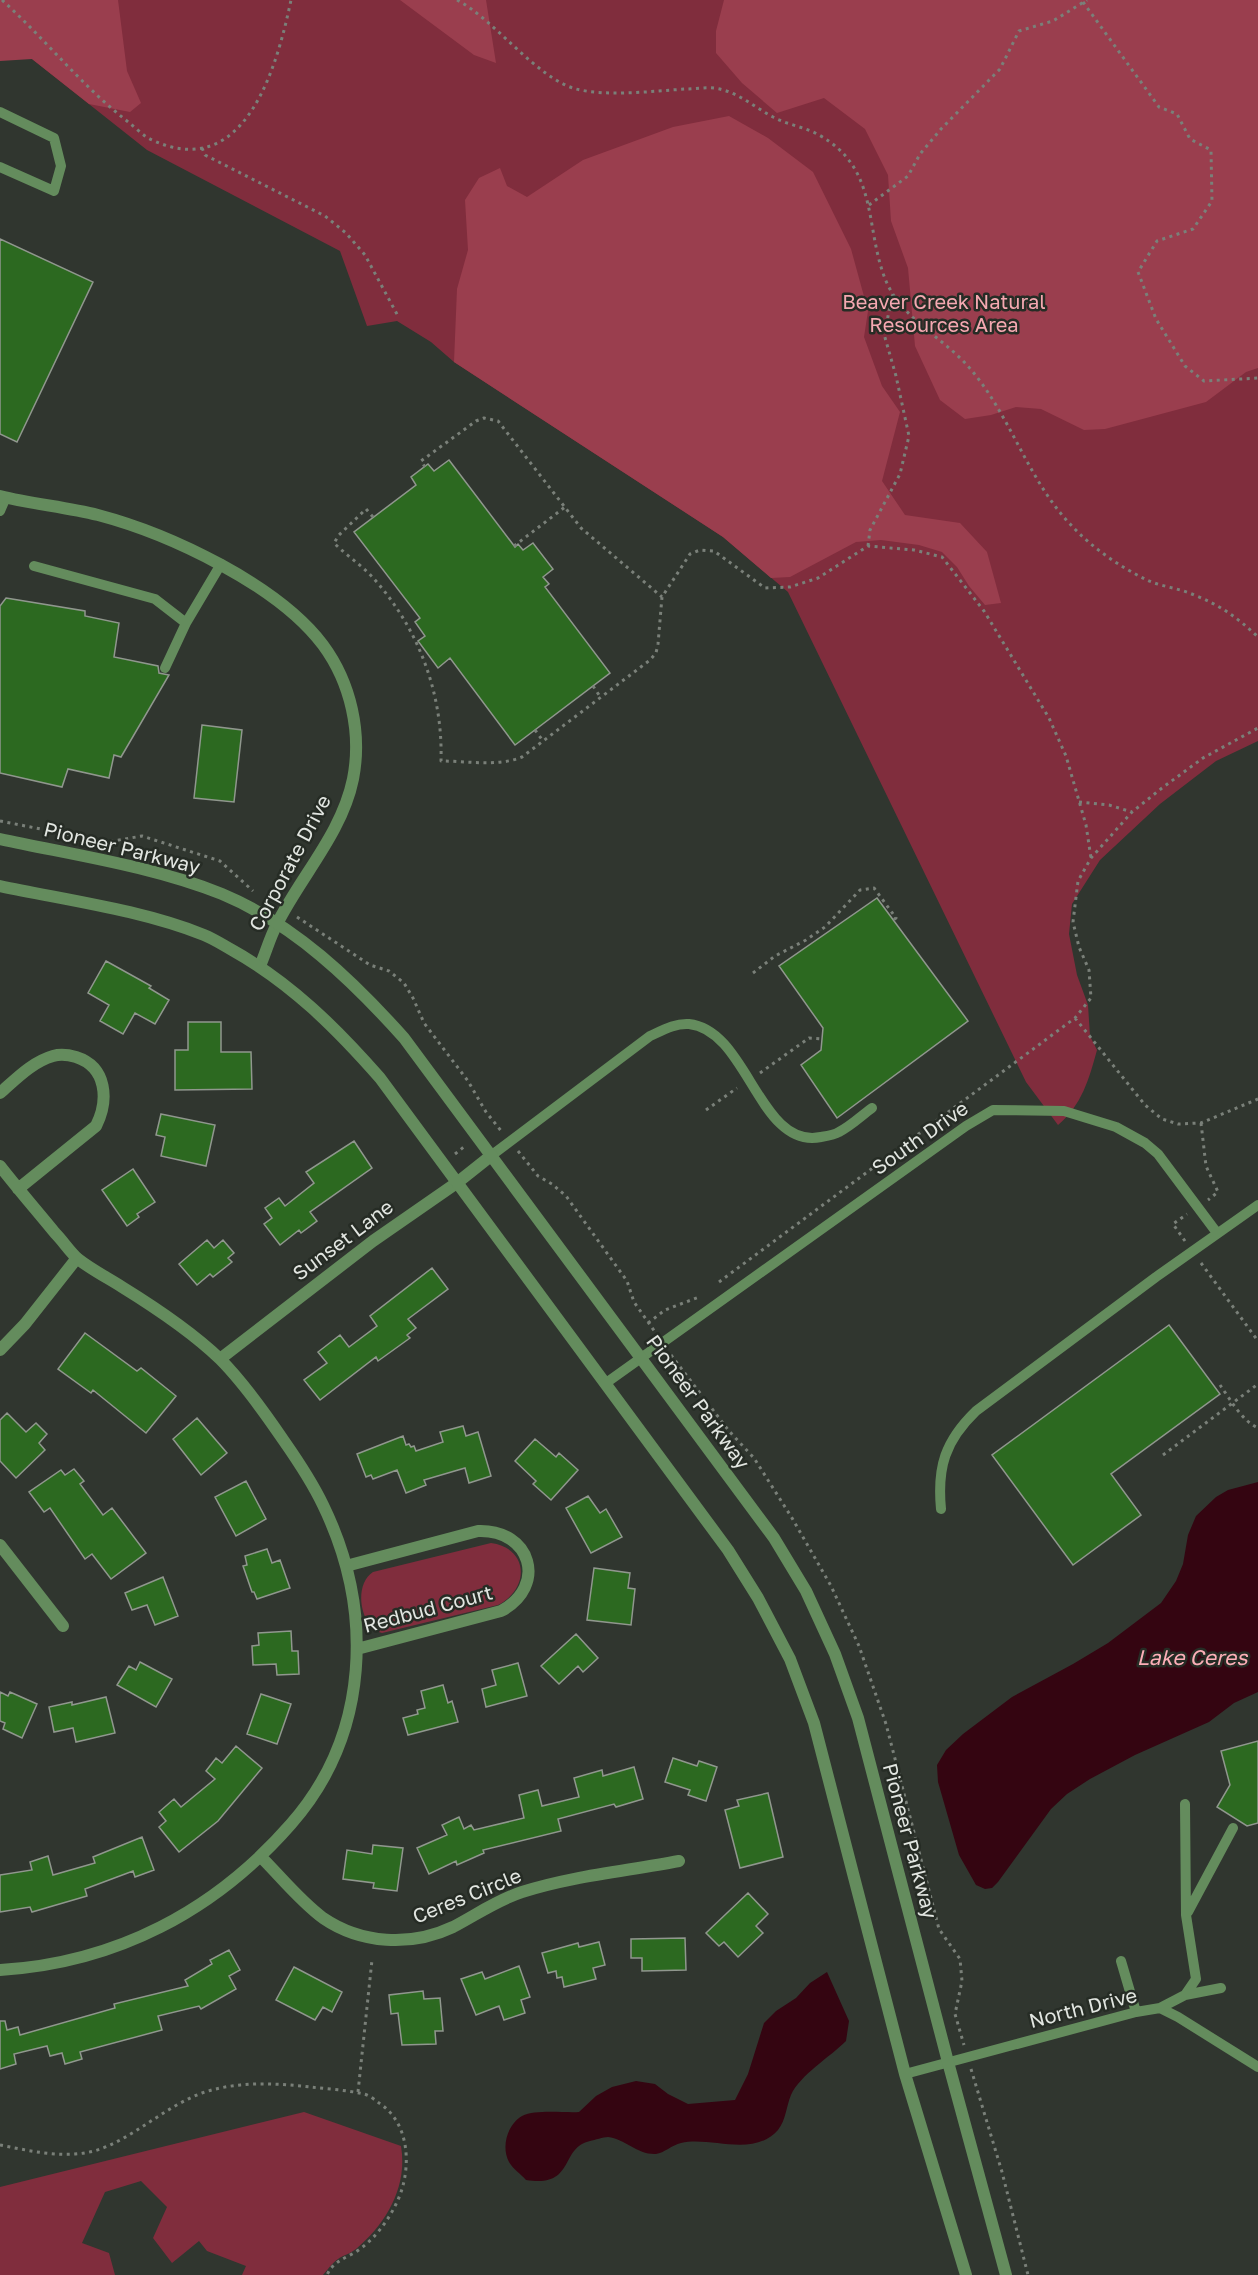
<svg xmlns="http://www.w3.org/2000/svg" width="1258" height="2275" font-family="'Golos Text',sans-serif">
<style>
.green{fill:#802d3d}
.forest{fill:#9a3e4e}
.water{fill:#340511}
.building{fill:#2c6920;stroke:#90978e;stroke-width:1.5}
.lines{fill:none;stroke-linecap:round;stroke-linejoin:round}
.path{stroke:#7a8079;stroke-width:3;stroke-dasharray:3 4.5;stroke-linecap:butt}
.service{stroke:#648c5d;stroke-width:10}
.minor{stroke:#648c5d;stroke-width:12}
.tertiary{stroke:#648c5d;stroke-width:12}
.labels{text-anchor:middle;stroke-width:5;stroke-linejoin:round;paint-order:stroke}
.park-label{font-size:20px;fill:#f5a8b1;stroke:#262c25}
.street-label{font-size:20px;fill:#e2e6e1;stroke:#262c25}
.water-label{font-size:21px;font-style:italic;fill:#fcaeb7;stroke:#262c25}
</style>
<rect width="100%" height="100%" fill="#30362f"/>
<path class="green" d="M0 0H1258V741L1216 761 1160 804 1100 860 1072 904 1069 934 1077 975 1088 1005 1090 1036 1097 1050C1089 1079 1082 1105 1058 1125L1026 1082 788 592 723 537 454 362 431 342 397 321 367 326 340 251 147 150 32 59Z
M491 1543C529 1548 530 1589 498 1605L382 1633C360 1627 353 1585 373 1572Z
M304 2112 401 2146C408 2187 386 2224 356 2249 352 2252 348 2254 343 2256 334 2260 329 2268 323 2275H242L246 2266 207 2251 199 2241 172 2263 153 2238 167 2207 141 2181 105 2192 82 2243 109 2253 115 2275H0V2187Z"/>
<path class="forest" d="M0 0H118L127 71 141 103 130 112 89 104 32 59 0 61Z
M400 0H486L496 63 474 55Z
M724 0H1258V368L1246 372 1206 402 1105 429 1084 430 1041 409 1016 407 991 415 965 419 940 400 915 346 908 268 891 221 888 175 865 129 824 98 777 113 742 83 716 53V31Z
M729 116 768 138 813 172 851 249 868 311 864 337 882 386 900 412 882 481 905 515 960 523 987 552 1001 603 985 605 969 586 957 567 942 552 919 545 881 540 856 542 790 577 771 578 723 537 454 362 457 289 468 250 465 200 479 178 500 168 507 186 527 197 583 160 673 127Z"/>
<path class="water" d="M1258 1482V1692L1234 1703 1209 1722 1135 1755 1090 1779 1067 1794 1051 1809 998 1882 992 1888 985 1889 976 1885 959 1855 938 1782 937 1765 946 1750 963 1734 1012 1697 1073 1664 1108 1643 1161 1603 1176 1581 1183 1564 1188 1535 1196 1516 1216 1497 1228 1490Z
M827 1972 849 2021 846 2041C830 2057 800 2075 791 2095 786 2107 786 2120 778 2130 753 2158 711 2136 681 2143 672 2145 664 2153 656 2154 638 2155 625 2139 608 2137 603 2137 595 2140 590 2141 559 2148 576 2188 526 2180 521 2174 513 2169 509 2162 501 2147 507 2125 522 2116 536 2109 564 2113 579 2112L596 2096 612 2087 636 2081 655 2084 668 2094 688 2104 735 2100 748 2074 764 2023 776 2011 796 1998 810 1983Z"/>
<path class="building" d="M0 239 93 282 17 442 0 434Z
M449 460 515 547 518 544 523 550 533 543 553 569 543 577 549 584 545 587 610 673 515 745 450 658 438 668 418 641 425 636 415 622 420 618 354 532 416 485 411 477 428 464 434 471Z
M6 598 85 611V616L119 623 114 657 158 666 159 673 169 675 121 757 114 755 109 778 68 769 62 787 0 773V606Z
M202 725 242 730 234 802 194 798Z
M877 898 968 1021 837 1118 801 1065 821 1050 823 1028 779 966Z
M106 961 151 986 149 988 169 1000 155 1024 135 1013 123 1034 100 1021 109 1005 88 993Z
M188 1022H221V1052H251L252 1089 175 1090V1050H188Z
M161 1114 215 1125 206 1166 161 1156 165 1137 156 1135Z
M354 1141 372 1168 310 1212 317 1221 301 1233 299 1230 280 1245 264 1224 272 1218 265 1208 279 1198 285 1206 314 1183 306 1172Z
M133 1169 155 1202 137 1214 139 1217 127 1226 102 1190Z
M207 1240 214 1248 223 1240 234 1253 228 1258 232 1262 213 1277 210 1274 197 1285 179 1264Z
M432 1268 448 1289 408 1319 416 1328 407 1335 410 1338 378 1361 376 1357 320 1400 304 1380 327 1363 318 1352 340 1335 349 1347 377 1326 370 1316Z
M1169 1325 1220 1394 1111 1474 1141 1515 1073 1565 992 1455Z
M85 1333 137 1371 141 1368 176 1396 146 1433 93 1390 91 1393 58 1369Z
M7 1413 26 1432 36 1423 47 1434 39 1443 45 1450 16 1478 0 1461V1420Z
M197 1418 227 1453 201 1475 173 1439Z
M463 1426 466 1436 478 1432 491 1476 469 1483 465 1468 424 1480 426 1485 406 1493 397 1470 373 1479 371 1475 366 1477 357 1454 403 1436 406 1445 409 1444 411 1447 414 1446 416 1451 443 1442 440 1432Z
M535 1439 556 1457 559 1453 578 1470 551 1500 533 1484 536 1481 515 1461Z
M74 1469 84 1481 80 1484 103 1515 112 1508 146 1553 111 1579 92 1554 85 1559 50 1508 44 1512 29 1492 61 1470 65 1475Z
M246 1481 266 1519 236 1536 215 1497Z
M588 1496 600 1513 606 1509 622 1537 591 1553 566 1508Z
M267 1549 272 1563 280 1560 290 1588 257 1599 254 1592H252L243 1566 247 1565 245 1556Z
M594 1568 630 1573 628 1588 635 1589 631 1625 587 1620Z
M163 1577 178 1616 155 1625 147 1605 132 1610 125 1593Z
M291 1631 292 1651H298L299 1674 277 1675 276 1664 253 1665 252 1646 259 1645 258 1633Z
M576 1634 598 1658 583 1672 578 1666 559 1684 541 1666Z
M140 1662 172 1679 156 1707 117 1685 129 1666 136 1670Z
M518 1663 527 1696 486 1707 482 1689 496 1685 492 1670Z
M443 1685 448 1703 452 1701 458 1722 408 1735 403 1718 418 1714 417 1710 425 1708 421 1691Z
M0 1692 8 1696 10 1692 37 1704 22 1738 3 1729 5 1723 0 1721Z
M261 1694 291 1704 277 1744 247 1734Z
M106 1697 115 1733 76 1742 73 1728 54 1732 49 1707 72 1702V1705Z
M1258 1741V1823L1247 1826 1217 1807 1230 1785 1221 1751Z
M236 1746 262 1768 218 1821 179 1852 159 1827 166 1821 159 1812 174 1799 181 1807 215 1779 206 1771 216 1758 222 1763Z
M673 1758 697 1766 699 1761 717 1767 706 1801 688 1795 690 1790 665 1782Z
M634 1767 643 1799 616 1807 614 1804 558 1819 561 1831 483 1850 484 1853 457 1865 456 1861 429 1874 417 1848 447 1835 442 1825 459 1817 464 1829 471 1825 474 1830 524 1818 519 1795 538 1790 542 1806 579 1797 574 1778 602 1770 603 1776Z
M768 1793 783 1857 740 1868 725 1810 739 1806 737 1800Z
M142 1837 154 1870 135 1877 133 1871 85 1889 87 1896 32 1912 30 1907 0 1912V1875L32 1870 30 1862 48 1856 53 1875 95 1863 93 1857Z
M373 1845 403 1848 397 1891 373 1888 374 1883 343 1879 347 1850 372 1854Z
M748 1893 768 1914 756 1926 763 1933 738 1957 724 1942 719 1946 706 1933Z
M685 1938 686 1970 642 1971V1958H631V1939Z
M599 1942 605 1965 593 1968 596 1979 564 1987 562 1977 557 1978 556 1971 548 1973 542 1953 578 1943 579 1947Z
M229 1950 240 1970 229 1976 236 1989 201 2009 199 2006 158 2016 162 2030 80 2052 82 2059 65 2064 62 2053 50 2056 47 2046 14 2054 16 2064 0 2069V2021H5L7 2030 18 2027 20 2035 115 2008 114 2004 188 1986 185 1980 212 1964 210 1960Z
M519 1966 530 1997 521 2000 525 2013 504 2020 499 2006 476 2015 461 1979 482 1972 485 1979Z
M294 1967 342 1992 332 2012 323 2007 315 2020 276 2000Z
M423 1991 424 1999 440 1998 443 2031H435L436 2044 402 2045 398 2013 391 2014 389 1995Z"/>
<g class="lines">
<path class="path" d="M2 0C45 39 81 85 127 121 135 127 143 136 152 140 245 183 277 67 291 0
M457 0C495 20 536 78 576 89 608 97 653 91 686 89 695 89 705 87 714 88 737 91 754 107 773 117 788 125 805 127 819 135 880 169 864 228 886 281 901 317 940 336 966 364 1010 412 1026 478 1071 525 1091 547 1120 567 1147 580 1162 587 1179 588 1194 595 1220 605 1238 618 1258 637
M1083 2 1159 107 1177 114 1190 139 1211 150 1212 201 1193 229 1157 241 1138 272 1156 319 1185 366 1204 381 1258 378
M202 148 205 155 325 216 346 233 365 255 398 316
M869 205 908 176 920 154 941 129 1000 69 1019 31 1053 21 1087 0
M425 467 421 461 476 421 484 418 498 421 581 528 662 597
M373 517 366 509 339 535 334 543C347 556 363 566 375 580 419 630 443 694 441 761 467 761 498 767 522 757L650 660 656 653 658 644 662 597 690 554 700 550 714 551 765 588 790 587 818 578 868 546 914 550 942 557 984 611 1049 718 1066 756 1086 825 1091 858
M514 546 565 507
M868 546 870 530 900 474 909 436 896 376 884 334 893 294
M593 686 601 698
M535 730 543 741
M1079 802 1109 805 1132 812
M0 821 107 842 142 836 220 861 253 891
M297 917 370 965 389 971 404 983 413 998 424 1023 468 1081 486 1112 502 1132
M753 973 775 956 806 940 825 927 860 890 874 888 896 918 893 920
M1075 1018 1145 1105 1162 1119 1178 1124 1201 1123 1258 1099
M760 1073 809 1038 822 1039
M706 1110 737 1088
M1201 1123 1206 1166 1218 1192 1208 1200
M518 1151 538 1176 552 1184 566 1196 627 1281 634 1302 655 1332
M455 1154 465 1146
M1185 1241 1173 1224 1187 1214
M1201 1263 1258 1341
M719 1282 1075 1018 1091 998 1089 970 1079 947 1073 922 1078 881 1091 858 1132 812 1162 788 1203 758 1258 728
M648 1323 665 1310 699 1297
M671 1355 729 1431 754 1458 792 1518 831 1586 859 1646 886 1724 939 1929 960 1959 962 1981 955 2014 964 2045
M1220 1385C1230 1399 1242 1421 1258 1428
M1163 1455 1258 1384
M971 2069 1002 2172 1028 2275
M358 2092 372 1960
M0 2145C31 2151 63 2159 94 2151 130 2141 164 2107 202 2093 237 2081 274 2083 310 2087 327 2089 347 2090 364 2094 369 2095 375 2100 379 2103 407 2121 411 2159 402 2189 395 2212 376 2240 354 2253 343 2259 332 2263 327 2275"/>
<path class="service" d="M0 112 54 138 61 166 54 191 0 167
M0 511 6 497
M34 566 155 599 186 623
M165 668 186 623 221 564
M492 1155 650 1036C663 1030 675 1023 689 1024 748 1030 759 1150 821 1137 827 1136 834 1135 839 1132 851 1126 861 1116 872 1108
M606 1383 966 1126 993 1110 1064 1111 1116 1127 1145 1143 1158 1154 1217 1233
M941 1509C937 1467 945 1441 976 1411L1156 1277 1258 1205
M1188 1912 1233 1828
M1121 1961 1136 2012
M1185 1995 1221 1988
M1160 2008 1185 1995 1196 1979 1186 1915 1185 1804
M905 2074 1136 2012 1160 2008 1178 2017 1258 2067"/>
<path class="minor" d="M0 496C32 504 66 507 98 515 170 534 278 585 323 645 351 683 362 733 353 779 342 833 301 876 277 924 270 937 266 952 260 966
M0 1093C16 1079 32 1062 53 1056 60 1054 69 1055 76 1057 107 1067 109 1100 96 1126L18 1189
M0 1166C18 1189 37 1211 55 1233 63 1241 70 1252 78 1259 92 1270 108 1278 122 1287 156 1308 191 1331 220 1359 244 1383 265 1413 284 1441 298 1461 312 1482 323 1505 374 1610 370 1734 291 1824 215 1911 116 1963 0 1970
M0 1350 25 1324 77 1258
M220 1359 373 1241 458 1182 492 1155
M0 1545 63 1626
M346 1566 478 1531C531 1529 548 1586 501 1611L357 1649
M261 1857C281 1877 300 1901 323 1918 361 1944 411 1947 453 1927 476 1915 497 1900 522 1892 572 1876 627 1871 679 1861"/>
<path class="tertiary" d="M0 839C74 855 152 866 222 894 294 924 353 981 404 1038L774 1538 806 1591 835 1654 858 1718 948 2062 1006 2275
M0 886C66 900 142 910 204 935 214 939 223 945 232 950 291 983 336 1028 380 1078L728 1550 758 1598 790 1659 814 1723 905 2074 966 2275"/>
</g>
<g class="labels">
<g class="park-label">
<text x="944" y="309">Beaver Creek Natural<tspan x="944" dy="23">Resources Area</tspan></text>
</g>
<g class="street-label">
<text transform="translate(122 848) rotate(14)" y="7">Pioneer Parkway</text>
<text transform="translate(290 863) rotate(-62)" y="7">Corporate Drive</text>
<text transform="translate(920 1138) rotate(-35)" y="7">South Drive</text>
<text transform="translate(343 1240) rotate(-37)" y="7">Sunset Lane</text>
<text transform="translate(698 1402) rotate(54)" y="7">Pioneer Parkway</text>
<text transform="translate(428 1609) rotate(-15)" y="7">Redbud Court</text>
<text transform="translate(910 1841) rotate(75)" y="7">Pioneer Parkway</text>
<text transform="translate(467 1896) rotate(-22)" y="7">Ceres Circle</text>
<text transform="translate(1083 2008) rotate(-14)" y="7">North Drive</text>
</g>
<g class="water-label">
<text x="1192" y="1665">Lake Ceres</text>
</g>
</g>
</svg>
